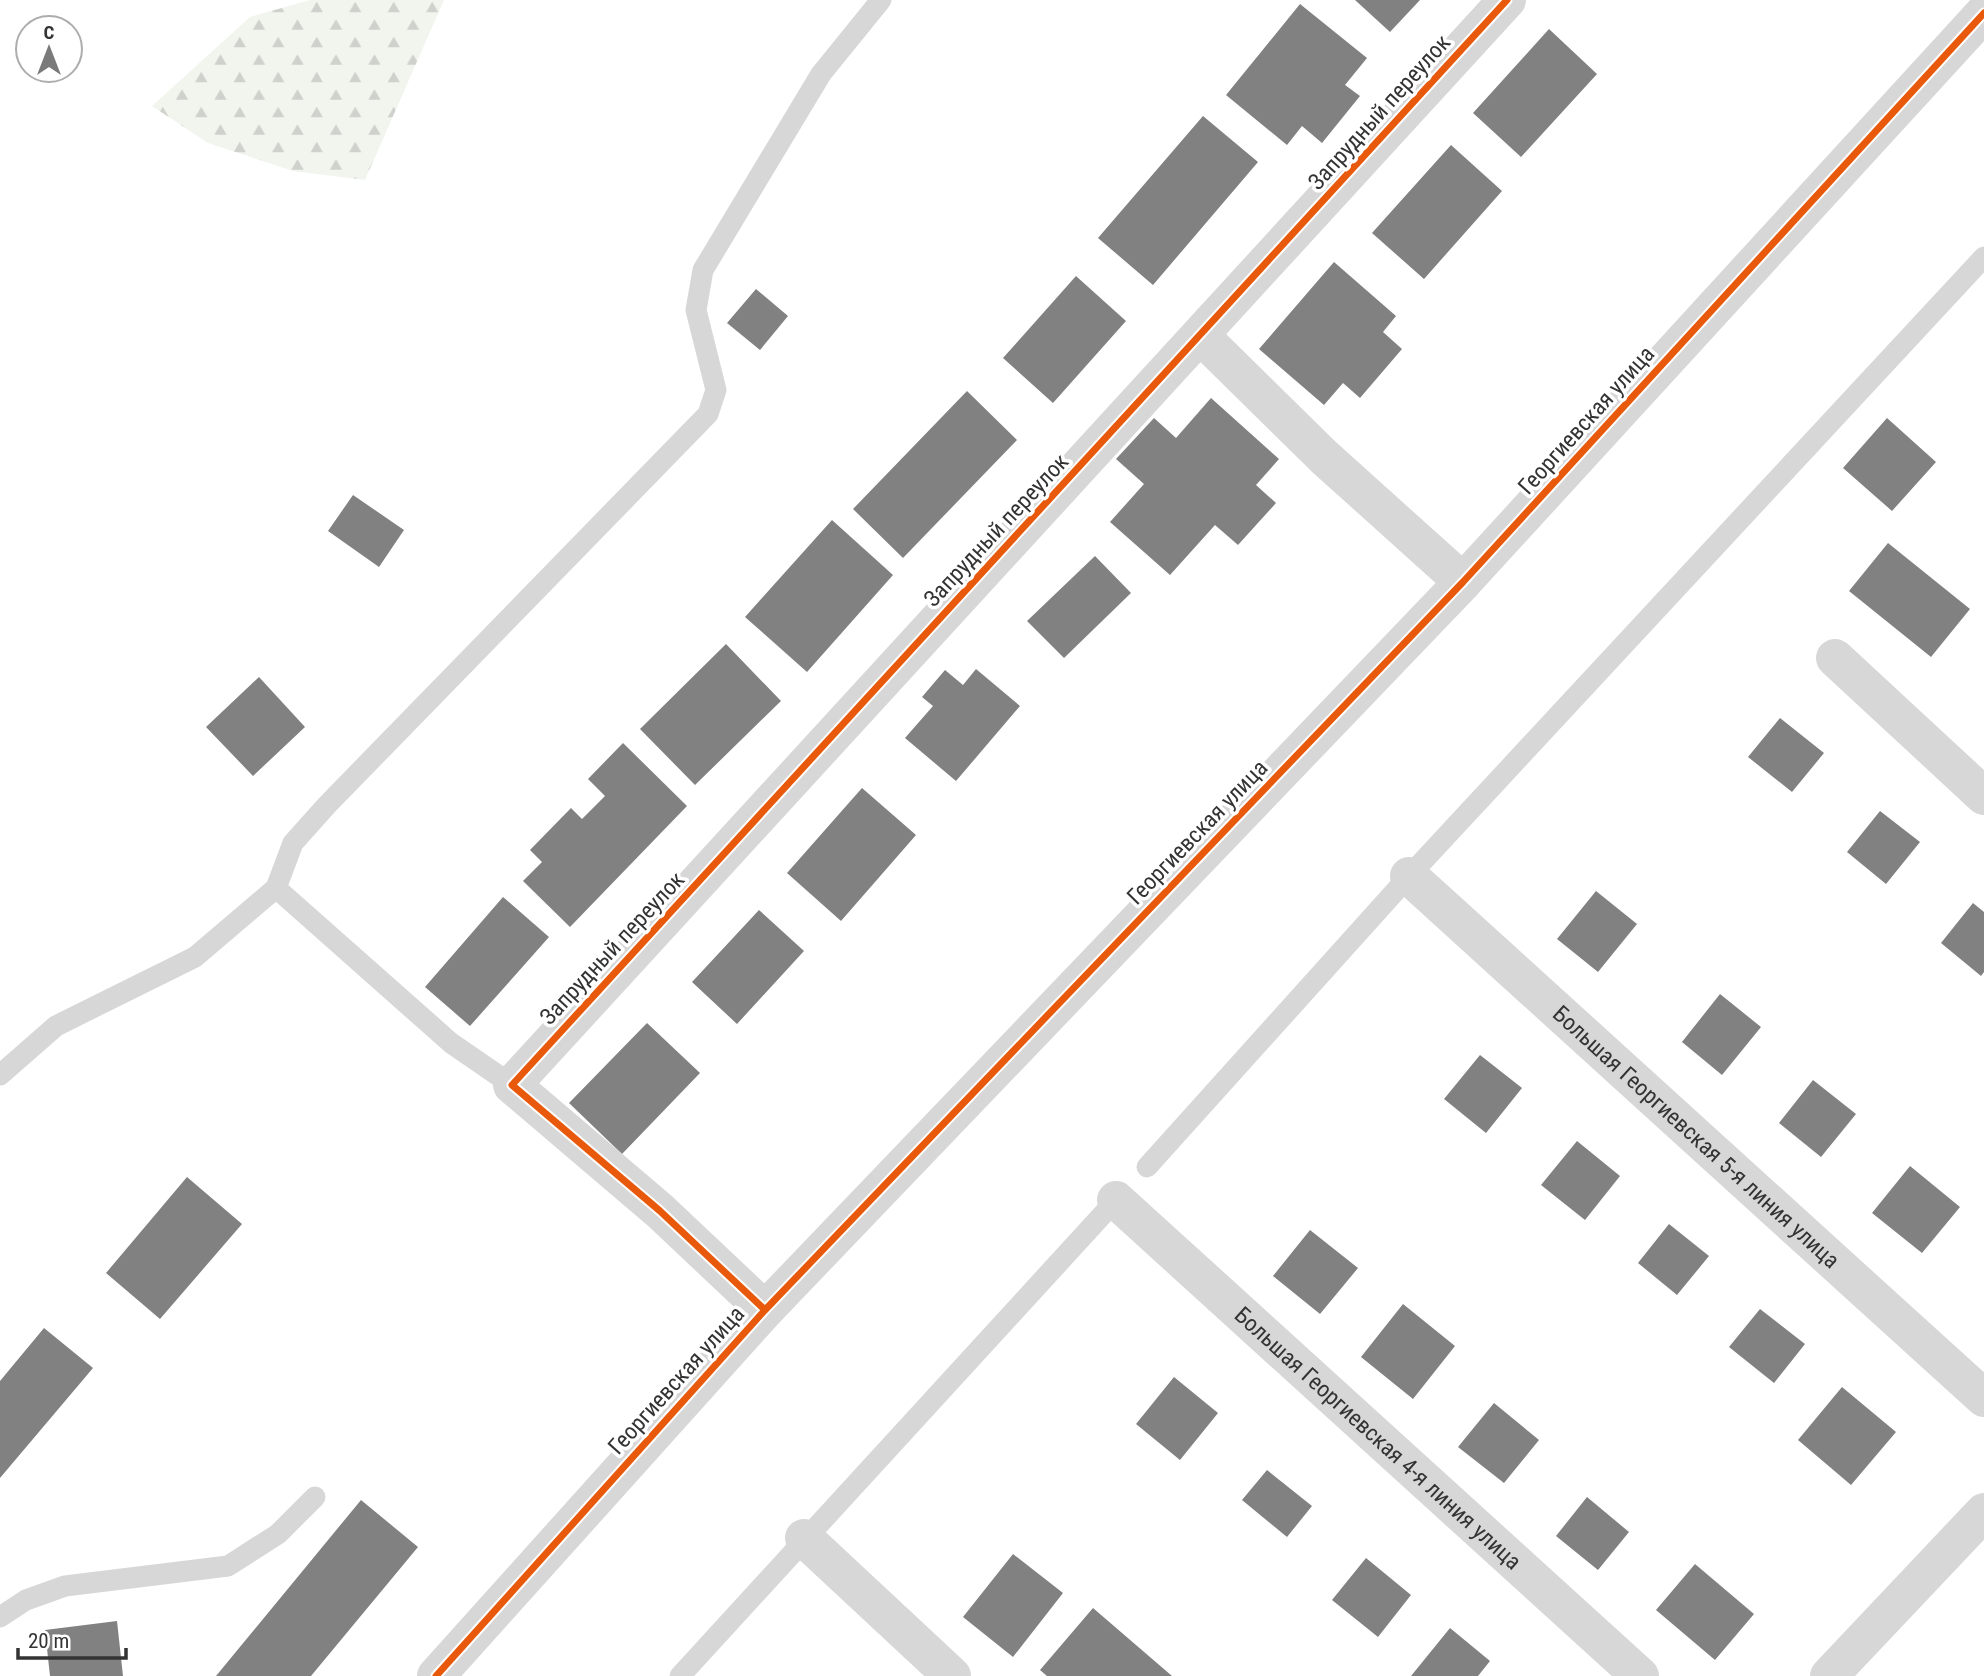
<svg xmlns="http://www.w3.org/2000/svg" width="1984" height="1676" font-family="'Roboto Condensed',sans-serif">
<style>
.forest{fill:url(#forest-firs)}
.building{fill:#818181}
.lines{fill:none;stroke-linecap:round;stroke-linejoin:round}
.service{stroke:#d7d7d7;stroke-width:21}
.minor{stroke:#d7d7d7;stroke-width:38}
.cycleway-casing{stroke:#fff;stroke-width:11}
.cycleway{stroke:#e8590c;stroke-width:7}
.labels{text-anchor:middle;stroke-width:7;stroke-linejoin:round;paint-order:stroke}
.street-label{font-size:23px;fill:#333;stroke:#fff}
</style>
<defs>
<pattern id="forest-firs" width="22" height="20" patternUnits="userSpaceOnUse" patternTransform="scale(1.75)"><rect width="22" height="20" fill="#f1f5ed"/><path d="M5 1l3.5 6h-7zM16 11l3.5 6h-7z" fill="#cfd2cc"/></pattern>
</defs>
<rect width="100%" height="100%" fill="#fff"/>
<path class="forest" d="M310 0H444L365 180 293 171 208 143 152 106 250 17Z"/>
<path class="building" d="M1355 0H1420L1390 32Z
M1300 4 1367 58 1345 85 1360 96 1322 143 1302 126 1287 145 1226 95Z
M1549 29 1597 74 1521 157 1473 113Z
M1203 116 1258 162 1153 285 1098 238Z
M1451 145 1502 191 1424 279 1372 233Z
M1334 262 1396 316 1383 332 1402 349 1360 398 1343 383 1324 405 1259 349Z
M1076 276 1126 321 1053 403 1003 358Z
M756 289 788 316 760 350 727 323Z
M967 391 1017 440 903 558 853 509Z
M1211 398 1279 459 1256 485 1276 503 1238 545 1215 525 1170 575 1110 522 1144 484 1116 459 1154 418 1176 438Z
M1887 418 1936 462 1892 511 1843 468Z
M353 495 404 530 379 567 328 531Z
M832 520 893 575 807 672 745 617Z
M1888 543 1970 609 1931 657 1849 591Z
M1095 556 1131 593 1064 658 1027 621Z
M726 644 781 701 695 785 640 729Z
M976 669 1020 706 956 781 905 738 933 706 922 697 945 670 963 685Z
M259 677 305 727 253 776 206 727Z
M1780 718 1824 753 1792 792 1748 757Z
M623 743 687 806 570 927 523 881 542 862 530 850 571 808 582 819 605 796 588 779Z
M862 788 916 835 841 921 787 873Z
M1880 811 1920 842 1886 884 1847 852Z
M1596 891 1637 924 1598 972 1557 939Z
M503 897 549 937 470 1026 425 987Z
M1973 903 1984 912V972L1981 976 1941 943Z
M759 910 804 951 737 1024 692 982Z
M1720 994 1761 1027 1722 1075 1682 1042Z
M647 1023 700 1073 622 1154 569 1103Z
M1480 1055 1522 1088 1486 1133 1444 1099Z
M1813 1080 1856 1114 1821 1157 1779 1123Z
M1577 1141 1620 1176 1585 1220 1541 1185Z
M1910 1166 1960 1207 1922 1253 1872 1213Z
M187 1177 242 1224 160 1319 106 1273Z
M1669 1224 1709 1256 1677 1295 1638 1263Z
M1310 1230 1358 1268 1320 1314 1273 1276Z
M1403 1304 1455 1346 1413 1399 1361 1357Z
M1760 1309 1805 1344 1774 1383 1729 1347Z
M44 1328 93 1368 0 1478V1381Z
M1174 1377 1218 1413 1180 1460 1136 1424Z
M1842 1387 1896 1432 1851 1485 1798 1440Z
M1494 1403 1539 1440 1504 1483 1458 1447Z
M1267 1470 1312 1506 1287 1537 1242 1500Z
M1587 1497 1629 1532 1598 1570 1556 1536Z
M361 1500 418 1547 311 1676H216Z
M1013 1554 1063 1593 1013 1657 963 1617Z
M1366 1558 1411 1595 1378 1637 1332 1600Z
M1695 1564 1754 1614 1715 1660 1656 1610Z
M1093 1608 1172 1676H1047L1040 1670Z
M117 1621 123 1676H50L45 1630Z
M1450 1628 1490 1661 1478 1676H1411Z"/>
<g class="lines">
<path class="service" d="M276 888 451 1043 512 1085
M0 1075 56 1026 195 957 276 888 293 843 327 805 708 414 716 390 696 310 703 270 821 74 881 0
M1147 1167 1409 876 1984 257
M0 1617 26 1600 65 1586 228 1566 278 1534 315 1497
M680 1676 1116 1200"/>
<g class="minor">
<path d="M1201 336 1324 457 1463 582"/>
<path d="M1835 658 1984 796"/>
<path id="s1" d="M1409 876 1984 1398"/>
<path id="s2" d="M1116 1200 1640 1676"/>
<path d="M765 1310 660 1211 512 1085 1507 0"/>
<path d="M804 1538 952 1676"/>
<path d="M436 1676 765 1310 1463 582 1984 13"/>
<path d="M1829 1676 1984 1512"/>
</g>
<g class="cycleway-casing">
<path id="cycleway" d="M765 1310 660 1211 512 1085 1507 0
M436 1676 765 1310 1463 582 1984 13"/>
</g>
<use href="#cycleway" class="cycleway"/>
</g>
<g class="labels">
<g class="street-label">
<text transform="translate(1379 112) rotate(-48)" y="8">Запрудный переулок</text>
<text transform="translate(1586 420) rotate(-48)" y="8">Георгиевская улица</text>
<text transform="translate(996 530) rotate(-47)" y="8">Запрудный переулок</text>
<text transform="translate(1197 832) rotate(-46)" y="8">Георгиевская улица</text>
<text transform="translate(612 948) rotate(-47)" y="8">Запрудный переулок</text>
<text dy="8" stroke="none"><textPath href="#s1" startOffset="388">Большая Георгиевская 5-я линия улица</textPath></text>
<text transform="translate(676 1380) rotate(-48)" y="8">Георгиевская улица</text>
<text dy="8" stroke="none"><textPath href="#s2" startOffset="354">Большая Георгиевская 4-я линия улица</textPath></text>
</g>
</g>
<g transform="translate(49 49)"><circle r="33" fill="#ffffff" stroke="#adadad" stroke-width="2"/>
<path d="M0-5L12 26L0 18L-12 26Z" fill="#7a7a7a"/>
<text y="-10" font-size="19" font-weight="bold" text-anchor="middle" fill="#333333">С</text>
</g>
<path d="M18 1648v10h108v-10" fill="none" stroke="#333333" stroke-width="3.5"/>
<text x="28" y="1648" font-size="21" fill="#333333" stroke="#ffffff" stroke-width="5" paint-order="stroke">20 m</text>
</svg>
